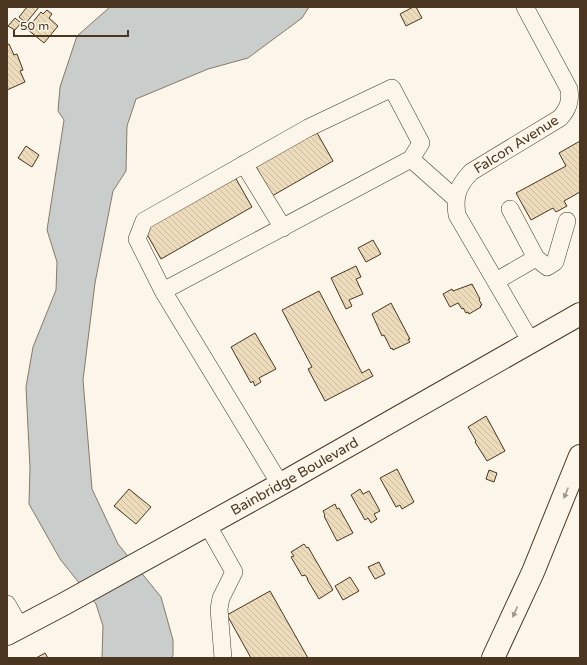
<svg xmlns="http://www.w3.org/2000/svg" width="587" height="665" font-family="'Varela Round',sans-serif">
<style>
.water{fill:#c9cecd;stroke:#887966}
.building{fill:url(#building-back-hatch);stroke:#4a3520}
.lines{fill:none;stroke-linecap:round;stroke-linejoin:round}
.minor-casing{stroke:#4a3520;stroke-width:18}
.major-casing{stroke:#4a3520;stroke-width:24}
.highway-casing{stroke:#4a3520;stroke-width:24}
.minor{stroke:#fbf6e9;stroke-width:17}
.major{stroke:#fbf6e9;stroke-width:22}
.highway{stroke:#fbf6e9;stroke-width:22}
.oneway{fill:#a29684}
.labels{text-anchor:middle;stroke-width:3;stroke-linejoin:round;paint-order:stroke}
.street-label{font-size:14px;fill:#4a3520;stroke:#fbf6e9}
</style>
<defs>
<pattern id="building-back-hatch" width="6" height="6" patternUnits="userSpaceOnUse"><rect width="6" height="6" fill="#ecdcbc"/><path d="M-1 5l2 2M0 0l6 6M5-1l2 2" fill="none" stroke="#ccbda1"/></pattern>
</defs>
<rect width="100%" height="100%" fill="#fbf6e9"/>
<path class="water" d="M110 7H309L302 18 248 58 208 69 136 99 127 126 126 171 113 191 95 283 83 380 92 489 118 544 161 597 173 640V655L172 658H102L103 626 96 604 60 559 29 504 30 468 26 387 33 347 56 290 57 262 47 230 64 120 58 111 60 87 77 36Z"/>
<path class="building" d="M27 7H39L26 23 19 17Z
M413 7H416L422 18 406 26 400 14Z
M47 10 52 14 49 18 58 26 44 43 27 29 41 12 43 14Z
M15 18 21 23 15 30 8 26Z
M9 44 14 55 17 54 23 70 20 71 25 82 7 90V45Z
M316 131 333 161 272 196 255 165Z
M580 141V192L564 201 567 206 556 212 553 208 531 220 516 193 566 166 559 153Z
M26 146 39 155 32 167 18 158Z
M235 177 252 207 161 259 144 229Z
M373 240 381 254 366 262 358 248Z
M356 266 361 277 356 279 363 294 349 300 352 306 346 309 331 278Z
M472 284 480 299 479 300 482 305 480 306 481 307 469 314 468 312 466 313 463 308 462 309 458 303 450 307 443 294 452 289 453 291Z
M319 291 362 373 369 369 373 376 325 401 308 369 312 367 282 310Z
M391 303 410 339H408L410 342 393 350 392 348 391 349 384 335 382 336 372 314Z
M255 333 276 369 259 378 261 382 255 386 253 381 251 383 231 347Z
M486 416 505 451 487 461 475 442 476 441 468 427Z
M397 469 414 502 402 509 400 505 396 507 380 478Z
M489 470 497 473 494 482 486 479Z
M129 489 151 507 136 524 114 506Z
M360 489 363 494 369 491 380 511 374 514 377 519 371 523 368 518 365 520 351 495Z
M335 504 337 509 339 508 353 533 337 541 324 516 325 515 323 511Z
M304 544 307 548 308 547 333 590 319 599 307 579H308L305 575 302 576 291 557 294 556 291 552Z
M379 562 385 574 375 579 368 567Z
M350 577 359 591 343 600 335 586Z
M270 591 308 658H251L227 615Z
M45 653 48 658H36Z"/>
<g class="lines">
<g class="minor-casing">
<path id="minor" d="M525 7 569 89C571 101 568 109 560 118L471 172C458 186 454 195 457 215L531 342
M411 159 456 199
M244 164 283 228
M510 209 536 258 547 267 555 262 567 221
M496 281 536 258
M163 291 411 159 421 143 392 88 308 128 144 221 137 239 163 291 280 484
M207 524 234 572 221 598 219 609 223 658
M7 604 20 627"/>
</g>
<g class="major-casing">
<g id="major">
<path id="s1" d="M7 634 64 604 288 480 580 314"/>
</g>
</g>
<g class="highway-casing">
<path id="highway" d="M493 658 533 572 580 456"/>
</g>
<use href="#minor" class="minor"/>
<use href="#major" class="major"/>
<use href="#highway" class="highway"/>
</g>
<defs><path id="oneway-solid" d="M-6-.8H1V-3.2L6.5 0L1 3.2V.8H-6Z"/></defs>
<g class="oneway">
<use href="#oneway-solid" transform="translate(566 493) rotate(112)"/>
<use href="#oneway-solid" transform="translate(515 612) rotate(114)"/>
</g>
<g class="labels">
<g class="street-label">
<text transform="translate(516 144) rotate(-32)" y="5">Falcon Avenue</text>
<text dy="5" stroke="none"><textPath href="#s1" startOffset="328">Bainbridge Boulevard</textPath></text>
</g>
</g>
<rect width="587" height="665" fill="none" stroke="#4a3520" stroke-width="16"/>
<path d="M14 30v6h114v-6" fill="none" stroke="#4a3520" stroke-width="2"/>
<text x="20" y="30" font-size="12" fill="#4a3520" stroke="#fbf6e9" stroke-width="3" paint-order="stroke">50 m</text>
</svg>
